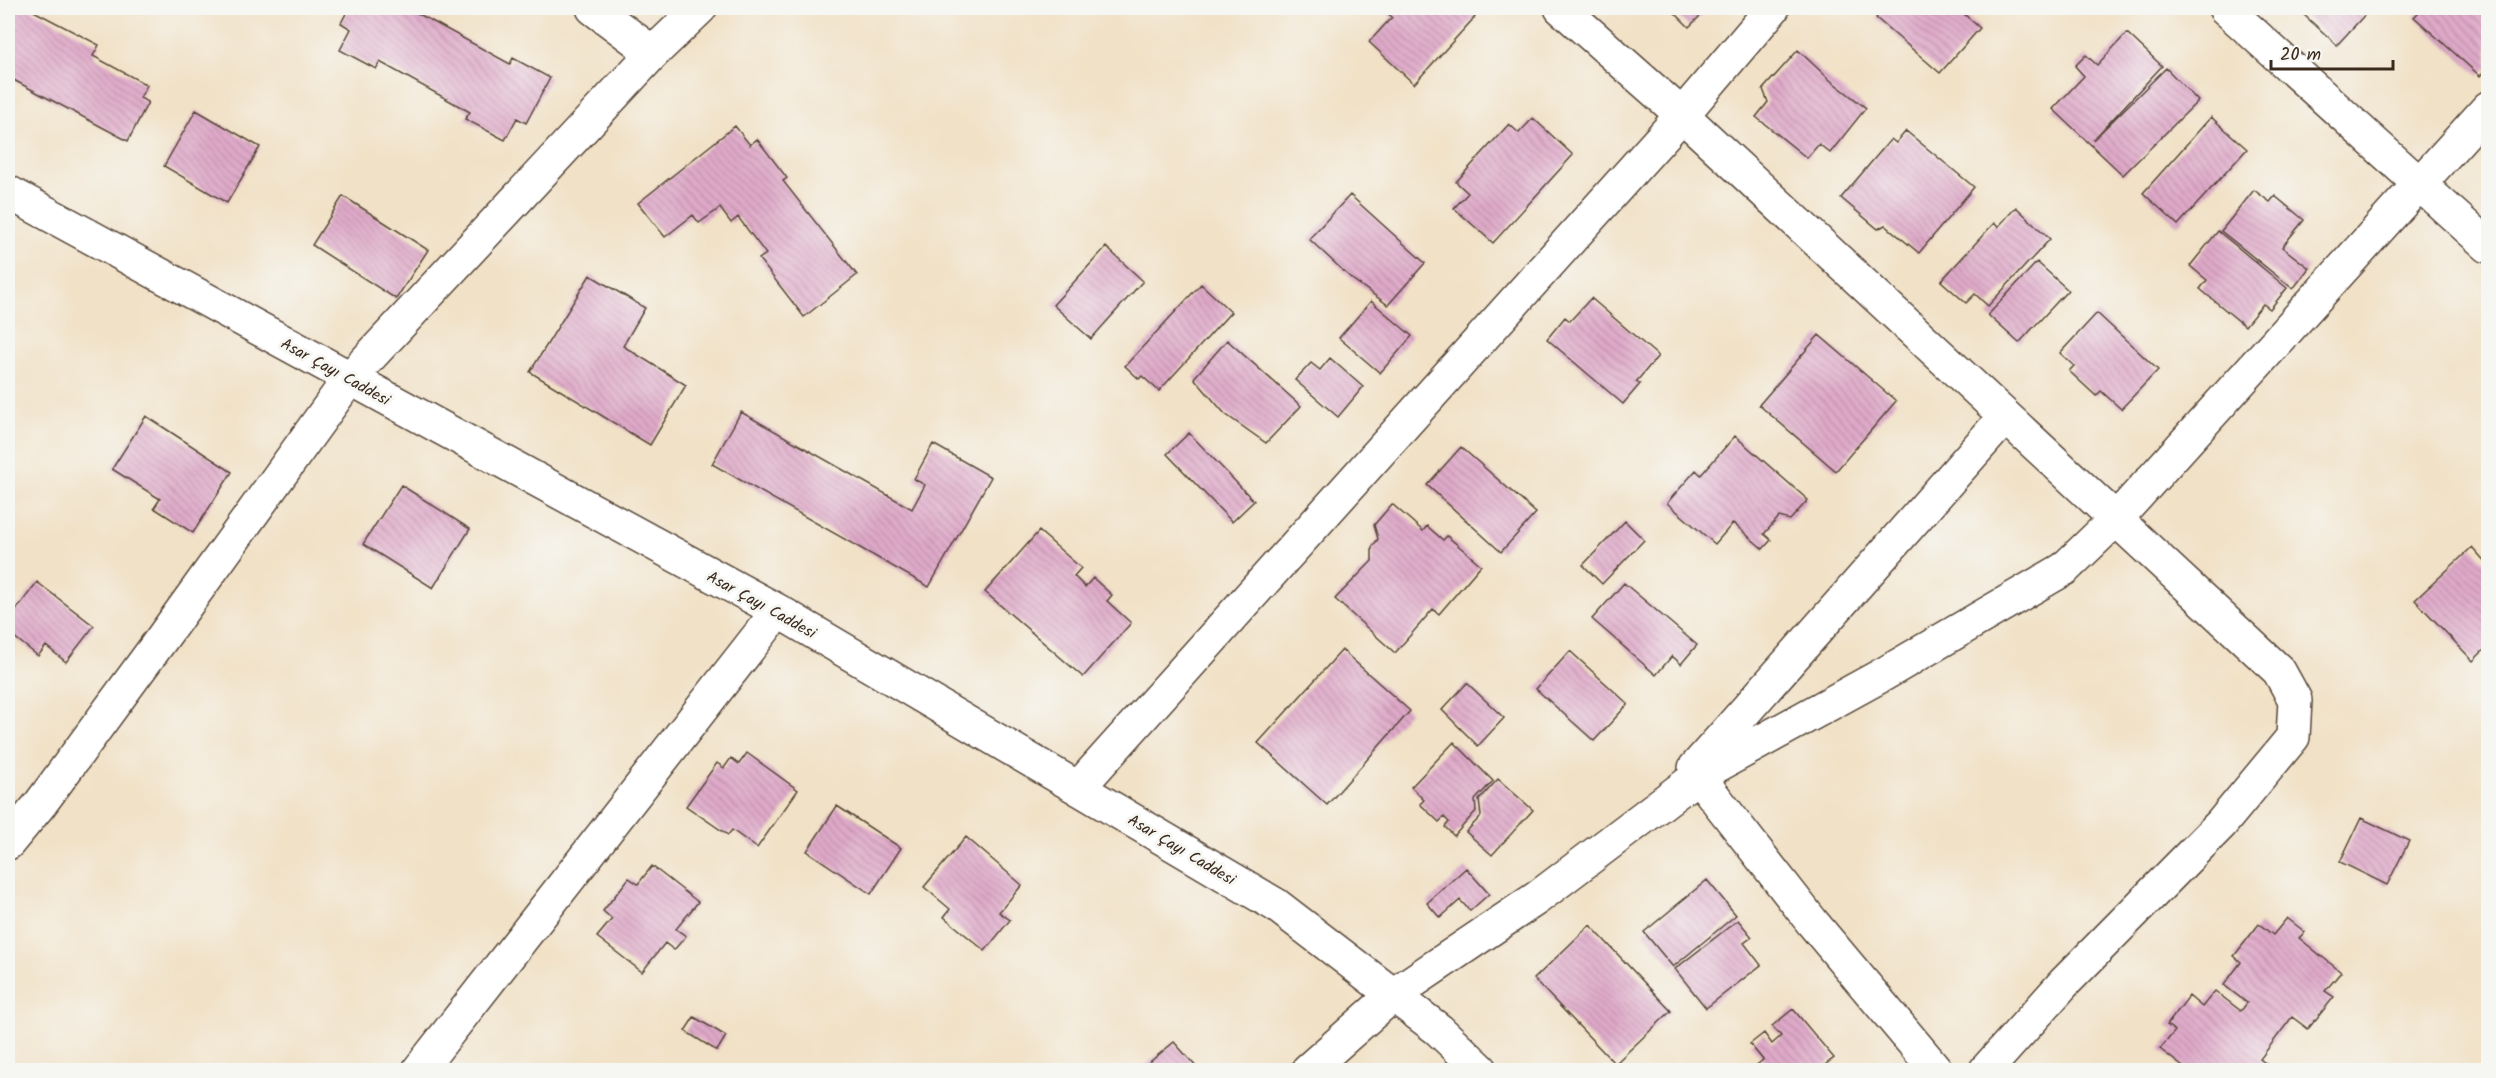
<svg xmlns="http://www.w3.org/2000/svg" width="2496" height="1078" font-family="Kalam,sans-serif">
<style>
.building{fill:url(#building-back-hatch)}
.lines{fill:none;stroke-linecap:round;stroke-linejoin:round}
.minor-casing{stroke:#564537;stroke-width:36}
.minor{stroke:#fff;stroke-width:33}
.labels{text-anchor:middle;stroke-width:6;stroke-linejoin:round;paint-order:stroke}
.street-label{font-size:16px;fill:#3b2a1e;stroke:#f6f6f2}
</style>
<defs>
<pattern id="building-back-hatch" width="6" height="6" patternUnits="userSpaceOnUse" patternTransform="scale(1.5)"><rect width="6" height="6" fill="#e0aaca"/><path d="M-1 5l2 2M0 0l6 6M5-1l2 2" fill="none" stroke="#b78ba3"/></pattern>
</defs>
<rect width="100%" height="100%" fill="#f6f6f2"/>
<filter id="ink" filterUnits="userSpaceOnUse"><feTurbulence type="fractalNoise" baseFrequency=".0167" numOctaves="2"/><feDisplacementMap in="SourceGraphic" scale="12" xChannelSelector="R" yChannelSelector="G"/><feConvolveMatrix kernelMatrix="1 2 1 2 8 2 1 2 1" color-interpolation-filters="sRGB"/></filter>
<filter id="wash" filterUnits="userSpaceOnUse"><feTurbulence type="fractalNoise" baseFrequency=".008" numOctaves="4" result="noise"/><feDisplacementMap in="SourceGraphic" scale="24" xChannelSelector="R" yChannelSelector="G"/><feGaussianBlur stdDeviation="1.35" result="paint"/><feColorMatrix in="noise" values="0 0 0 0 0 0 0 0 0 0 0 0 0 0 0 0 0 1.4 0 .05"/><feComposite in="paint" operator="in"/></filter>
<g filter="url(#wash)">
<rect width="100%" height="100%" fill="#f1e1c6"/>
<g id="blocks">
<path class="building" d="M8 8H28L99 45 93 56 147 85 140 98 148 102 128 141 8 77Z
M349 8H408L510 64 513 58 550 78 526 123 517 118 505 140 465 119 470 112 380 62 376 69 340 50 351 29 341 23Z
M1384 8H1464L1475 17 1414 84 1369 42 1392 17 1383 9Z
M1670 8H1708L1689 27Z
M1884 8H1957L1980 28 1940 73 1876 18Z
M2309 8H2371L2337 45 2303 14Z
M2423 8H2488V67L2480 76 2414 17Z
M2127 33 2162 66 2093 140 2166 68 2198 101 2123 175 2053 109 2084 76 2075 66 2086 55 2097 65Z
M1798 50 1830 80 1866 108 1830 153 1819 144 1807 158 1756 117 1768 102 1763 89Z
M196 110 260 147 227 203 164 166Z
M2211 117 2247 149 2178 225 2143 193Z
M1533 118 1573 155 1493 243 1454 208 1468 193 1456 182 1509 124 1519 133Z
M735 126 750 145 757 139 787 178 783 181 857 275 804 317 759 259 766 254 738 217 731 223 720 208 699 223 693 215 665 237 638 203Z
M1906 131 1974 187 1919 253 1885 225 1878 229 1841 198 1891 139 1896 143Z
M2254 190 2270 202 2275 196 2304 220 2282 247 2309 268 2293 289 2221 231Z
M1350 195 1425 263 1388 305 1352 279 1309 239Z
M343 196 428 250 396 299 312 245Z
M2016 207 2050 239 1988 306 1975 294 1966 303 1941 281 1994 223 1998 227Z
M2218 231 2287 288 2270 309 2263 304 2245 326 2200 289 2207 280 2190 266Z
M1106 247 1143 281 1091 339 1053 305Z
M2037 262 2068 290 2019 343 1988 315Z
M590 275 645 308 623 346 686 385 650 445 530 372Z
M1201 284 1231 312 1159 391 1142 376 1139 379 1125 366Z
M1591 298 1658 356 1636 382 1640 384 1623 404 1547 339 1565 317 1570 321Z
M1371 301 1412 336 1380 373 1339 338Z
M2097 313 2158 370 2121 409 2101 391 2096 396 2069 371 2074 366 2060 353Z
M1819 335 1896 401 1836 471 1759 405Z
M1227 340 1301 406 1266 443 1225 414 1194 378Z
M1330 358 1363 387 1338 417 1295 380 1311 363 1320 370Z
M741 412 912 509 925 485 914 479 933 444 991 477 929 587 712 464Z
M146 416 232 472 193 533 154 508 160 499 112 469Z
M1189 433 1254 501 1232 522 1167 454Z
M1735 436 1808 500 1790 520 1779 517 1764 534 1771 540 1763 549 1733 523 1715 544 1667 503 1696 470 1701 475Z
M1461 447 1536 513 1501 552 1427 485Z
M401 485 470 529 433 588 363 544Z
M1392 504 1423 531 1427 526 1443 540 1447 536 1481 565 1439 614 1433 609 1395 653 1335 599 1372 561V547L1378 539 1374 525Z
M1625 521 1644 540 1602 584 1583 565Z
M1039 531 1081 568 1074 576 1085 587 1093 578 1112 595 1107 601 1131 623 1083 677 985 592Z
M2472 547 2488 565V646L2473 661 2415 600Z
M37 582 94 626 66 662 46 646 38 656 8 632V621Z
M1624 583 1697 645 1681 664 1672 656 1656 675 1592 619Z
M1342 650 1410 711 1327 805 1258 743Z
M1570 651 1628 704 1594 741 1536 689Z
M1467 683 1504 718 1478 746 1442 710Z
M1454 742 1493 781 1475 800 1476 811 1454 836 1445 827 1449 822 1444 817 1439 822 1420 804 1424 800 1411 787Z
M747 753 798 790 757 848 732 830 728 835 686 806 717 763 724 768 731 758 739 764Z
M1498 779 1533 810 1492 855 1466 832 1481 816 1479 800Z
M837 806 901 848 871 894 807 851Z
M2361 818 2409 841 2387 885 2340 862Z
M966 837 1022 885 999 912 1010 920 985 951 944 917 950 909 924 887Z
M652 866 698 902 676 929 686 936 674 950 665 943 642 972 597 937 612 919 603 911 629 878 638 884Z
M1466 868 1489 894 1470 911 1460 900 1440 918 1427 903Z
M1707 880 1736 915 1673 967 1644 932Z
M2287 918 2305 932 2299 938 2341 972 2325 991 2334 997 2308 1029 2292 1017 2260 1059 2268 1065 2263 1070H2187L2160 1049 2175 1031 2167 1025 2189 996 2202 1007 2215 991 2241 1011 2247 1003 2224 985 2241 962 2234 956 2259 924 2273 935Z
M1738 920 1752 937 1744 943 1761 965 1706 1008 1675 969Z
M1590 925 1671 1011 1615 1064 1534 979Z
M1793 1009 1834 1058 1818 1070H1757L1754 1067 1763 1060 1750 1044 1764 1033 1772 1044 1781 1036 1772 1026Z
M694 1017 726 1036 717 1051 685 1031Z
M1174 1042 1199 1070H1140Z"/>
</g>
</g>
<g filter="url(#ink)">
<use href="#blocks" fill-opacity="0" stroke="#564537" stroke-width="1.5"/>
<g class="lines">
<g class="minor-casing">
<path id="minor" d="M593 8 653 53
M1561 8 1682 115 2279 671 2295 700 2293 737 2221 824 2064 983 1986 1070
M2225 8 2488 246
M8 192 778 611 1276 905 1439 1030 1481 1070
M1695 768 2005 417
M1698 776 1812 922 1936 1070
M1078 788 1682 115 1773 8
M8 843 41 803 163 637 350 378 653 53 700 8
M419 1070 778 611
M1308 1070 1393 995 1537 898 1698 776 1884 674 2064 569 2116 519 2488 108"/>
</g>
<use href="#minor" class="minor"/>
</g>
</g>
<g class="labels">
<g class="street-label">
<text transform="translate(336 371) rotate(29)" y="6">Asar Çayı Caddesi</text>
<text transform="translate(762 604) rotate(29)" y="6">Asar Çayı Caddesi</text>
<text transform="translate(1182 849) rotate(31)" y="6">Asar Çayı Caddesi</text>
</g>
</g>
<rect width="2496" height="1078" fill="none" stroke="#f6f6f2" stroke-width="30"/>
<path d="M2271 60v9h122v-9" fill="none" stroke="#3b2a1e" stroke-width="3"/>
<text x="2280" y="60" font-size="18" fill="#3b2a1e" stroke="#f6f6f2" stroke-width="4.5" paint-order="stroke">20 m</text>
</svg>
